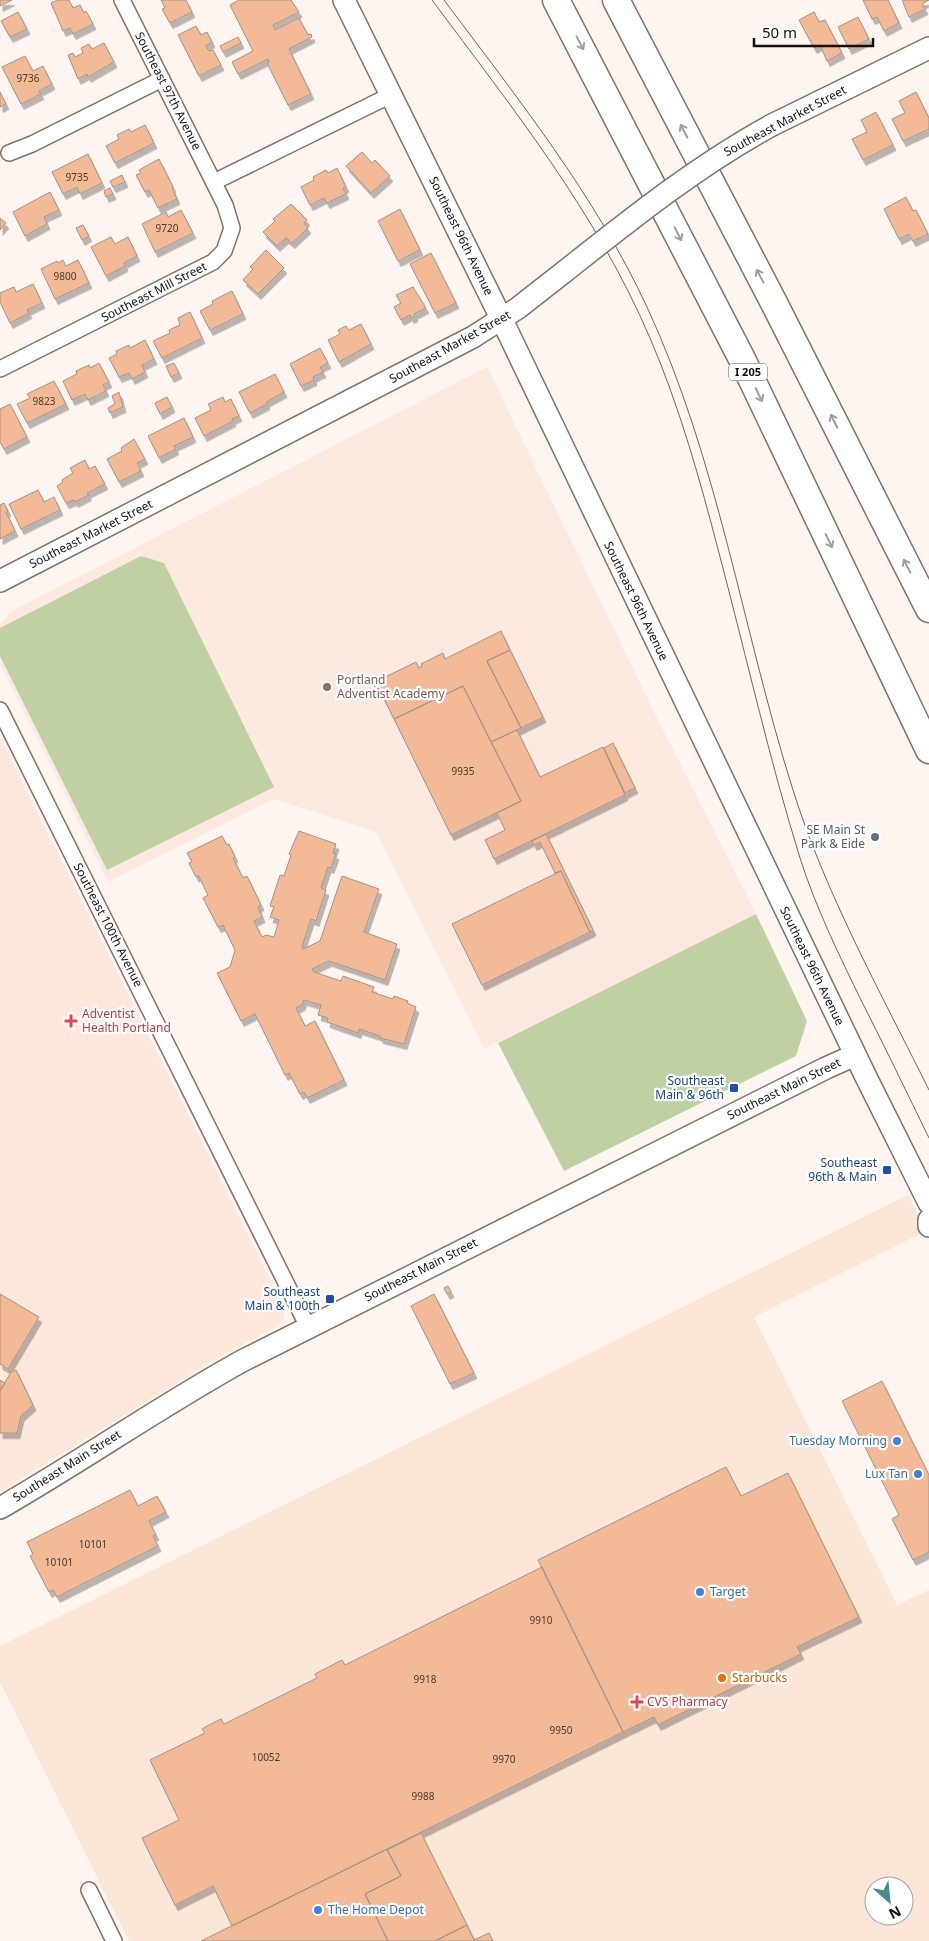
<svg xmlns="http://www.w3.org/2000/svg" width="929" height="1941" font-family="'Noto Sans',sans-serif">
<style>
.built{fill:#fce6d8;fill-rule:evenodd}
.education{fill:#fce9e0}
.medical{fill:#fee8db}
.green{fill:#bfd0a3}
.building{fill:#f3ba97;stroke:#a59286;filter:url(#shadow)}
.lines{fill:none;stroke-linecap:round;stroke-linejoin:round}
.street-casing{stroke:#847267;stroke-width:18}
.secondary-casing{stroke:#847267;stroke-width:24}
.highway-casing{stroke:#847267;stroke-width:29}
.street{stroke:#fff;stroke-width:15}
.secondary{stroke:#fff;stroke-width:21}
.highway{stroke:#fff;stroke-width:26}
.tram{stroke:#6d6661;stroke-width:1}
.secondary-bridge-casing{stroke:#847267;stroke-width:24;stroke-linecap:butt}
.secondary-bridge{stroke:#fff;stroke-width:21}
.oneway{stroke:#a19f9d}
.education-dot{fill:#8d6e63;stroke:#fff;stroke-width:2}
.service-dot{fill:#5c6f8a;stroke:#fff;stroke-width:2}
.health-dot{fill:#e0444e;stroke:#fff;stroke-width:2}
.transit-dot{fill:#1a4fb4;stroke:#fff;stroke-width:2}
.shop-dot{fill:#3f7fe0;stroke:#fff;stroke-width:2}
.food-dot{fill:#e8710a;stroke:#fff;stroke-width:2}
.labels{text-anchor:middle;stroke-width:4.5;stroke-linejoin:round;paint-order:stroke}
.number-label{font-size:10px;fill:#4c392d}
.shield{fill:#fff;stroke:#5b5654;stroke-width:1}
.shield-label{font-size:11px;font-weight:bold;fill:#150e0a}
.street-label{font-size:12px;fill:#150e0a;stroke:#fff}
.education-label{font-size:12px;fill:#785e54;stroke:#fff;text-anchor:start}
.service-label{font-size:12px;fill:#4e5e75;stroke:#fff;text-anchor:end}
.health-label{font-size:12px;fill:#be3a42;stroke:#fff;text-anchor:start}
.transit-label{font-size:12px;fill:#164399;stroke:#fff;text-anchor:end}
.shop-label{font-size:12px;fill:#366cbe;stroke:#fff;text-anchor:end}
.food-label{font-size:12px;fill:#c56008;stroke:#fff;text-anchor:start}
</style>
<defs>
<filter id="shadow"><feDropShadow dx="3" dy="5.5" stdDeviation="0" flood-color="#0004"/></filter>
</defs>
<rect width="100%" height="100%" fill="#fef5f0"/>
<path class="built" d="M908 1195 926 1231 754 1317 897 1605 929 1590V1941H129L0 1682V1646ZM874 1886H904V1916H874Z"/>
<path class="education" d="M487 367 653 710 756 914 484 1049 376 832 274 799 108 882 0 664V624L12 611Z"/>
<path class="medical" d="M0 737 283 1305 285 1314 282 1322 274 1328 212 1361 0 1492Z"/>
<path class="green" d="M141 556 164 563 274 787 107 870 0 656V628Z
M756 914 807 1021 796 1056 564 1171 498 1043Z"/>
<path class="building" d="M0 0H12L0 6Z
M58 0H69L73 8 80 5 84 13 86 11 93 24 73 34 70 28 63 31 51 3Z
M161 0H186L192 12 170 23 162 9 165 8Z
M239 0H291L299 12 273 25 275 30 299 18 308 35 311 34 312 37 289 49 311 94 288 105 267 63 269 62 268 59 238 74 232 62 253 51 230 5Z
M863 0H888L899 23 884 31 877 17 872 19Z
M902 0H929L922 4 925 9 909 17Z
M18 12 27 29 10 37 1 21Z
M814 12 819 22 825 20 842 53 827 61 820 45 814 48 799 20Z
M858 17 869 39 849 49 838 27Z
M196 26 201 35 207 32 212 42 206 46 209 51 213 50 221 65 199 76 178 35Z
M238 37 241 43 223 52 220 46Z
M104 43 114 62 88 77 87 74 78 79 68 55 73 53 75 57 83 53 81 48 89 44 92 49Z
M25 56 33 71 43 66 52 84 39 91 41 94 21 104 2 67Z
M0 92 6 104 0 107Z
M916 92 929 118V129L903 141 892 119 905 113 899 101Z
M876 112 893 145 863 160 852 139 867 132 861 120Z
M145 125 154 143 115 163 106 146 119 139 117 135 129 129 131 132Z
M362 152 372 163 375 160 390 176 371 193 346 166Z
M88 154 102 183 80 194 77 187 63 194 52 172Z
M159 159 173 187 172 188 177 199 158 208 149 190 145 192 136 175 141 173 139 170Z
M337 168 346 187 343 188 346 194 327 203 324 198 310 205 301 187 314 180 313 177 326 170 328 173Z
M122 175 125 182 113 187 110 181Z
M110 188 113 194 106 197 104 191Z
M50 192 59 210 44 217 47 224 25 236 13 212Z
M906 197 913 211 916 210 928 234 913 241 909 234 899 239 884 209Z
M291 204 307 220 304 223 308 228 292 243 286 238 277 246 263 232 275 221 273 219Z
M400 209 420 250 398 261 378 221Z
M181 210 193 233 155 252 142 224 166 212 168 217Z
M0 218 6 223 0 230Z
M83 225 89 236 82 240 76 228Z
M111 237 115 244 128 237 137 256 124 263 125 266 106 276 91 247Z
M266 250 284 268 258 294 243 280 253 269 250 267Z
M431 253 456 303 435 313 410 264Z
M63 260 66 266 78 260 89 283 55 299 41 269 57 261 58 263Z
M33 284 42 303 27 310 29 313 10 323 0 302V293L14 287 16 292Z
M413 287 426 308 414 314 415 316 411 318 410 315 401 320 394 307 401 303 396 295Z
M232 291 243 314 210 330 200 311 213 304 212 301Z
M190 312 202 338 162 358 153 341 170 333 169 330 180 325 178 318Z
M361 324 371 344 339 362 328 340 340 334 338 330 346 326 349 330Z
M145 340 154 359 142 365 145 372 132 379 129 373 119 377 109 358 117 354 116 351 129 345 130 348Z
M320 348 328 363 320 367 323 372 313 377 314 380 301 386 290 364Z
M99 363 109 382 103 385 106 391 88 400 85 394 72 400 63 381 77 374 76 371 89 365 90 368Z
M174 363 179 373 171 377 166 366Z
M275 374 284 392 266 402 267 404 250 413 239 392Z
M54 381 66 404 27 423 17 404 30 398 27 394Z
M119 392 123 407 110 413 108 408 115 404 112 396Z
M167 397 172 407 160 414 155 403Z
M223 397 225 402 231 399 239 416 232 419 233 421 204 436 195 418 211 410 208 404Z
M10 404 27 437 4 449 0 442V409Z
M184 418 193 437 174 446 176 449 159 458 148 436Z
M134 439 145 459 137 463 141 471 119 482 107 459 122 451 121 448Z
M85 460 89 469 95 466 105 484 87 493 89 495 75 502 74 500 66 503 57 486 63 482 62 480 73 473 70 468Z
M38 490 44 502 54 497 60 510 21 529 9 504Z
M4 503 8 511 6 512 15 531 0 539V505Z
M501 631 510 650 487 661 521 728 491 742 463 686 394 719 380 691 378 692 373 683 416 662 419 668 422 666 421 664 443 653 445 659Z
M510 650 543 717 521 728 487 661Z
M463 686 521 801 451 835 394 719Z
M517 730 540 777 603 747 625 795 494 859 485 840 505 830 497 813 521 801 491 742Z
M613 743 635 788 625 793 604 748Z
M299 831 336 844 333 853 336 854 331 868 328 867 321 888 326 890 316 921 311 919 302 947 303 949 320 941 342 876 379 889 364 932 397 944 385 980 329 961 312 969 314 972 341 981 343 976 374 987 372 992 393 999 394 996 408 1001 407 1003 416 1007 404 1044 380 1038V1036L359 1029 358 1033 327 1022 328 1018 318 1015 321 1005 304 1000 302 1005 296 1008 305 1026 315 1021 344 1080 307 1098 304 1092 300 1094 289 1073 285 1075 255 1014 241 1021 217 973 230 967 235 950 223 925 218 927 203 898 208 895 198 875 196 877 189 863 192 862 187 853 222 836 227 845 229 844 235 857 233 858 243 878 247 876 261 905 258 907 262 917 254 921 262 937 266 935 274 937 279 920 270 917 274 907 270 906 280 875 284 876 291 855 289 854Z
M546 834 593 930 590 932 561 871 555 873 540 842 534 845 532 841Z
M561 871 590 932 482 985 452 924Z
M448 1286 451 1292 447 1294 444 1288Z
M0 1294 39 1317 8 1369 0 1364Z
M434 1294 474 1373 450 1384 411 1306Z
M16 1370 33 1405 21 1416 17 1433H0V1391L11 1372Z
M0 1380 5 1383 0 1391Z
M882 1381 929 1475V1552L913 1560 892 1519 899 1515 842 1401Z
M726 1467 741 1496 788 1473 859 1617 797 1647 801 1654 672 1718 658 1725 654 1717 623 1732 538 1560Z
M130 1490 138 1506 157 1496 166 1512 149 1521 156 1535 153 1536 158 1546 57 1597 53 1590 49 1592 30 1556 33 1554 27 1542Z
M542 1567 623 1732 232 1926 213 1886 175 1905 142 1838 179 1820 150 1760 205 1733 202 1729 211 1724 221 1719 224 1724 317 1678 315 1674 342 1660 345 1665Z
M421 1833 467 1925 435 1941H388L365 1894 401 1876 387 1850Z
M387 1849 401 1876 365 1894 388 1941H201Z
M467 1925 474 1940 489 1933 493 1941H435Z"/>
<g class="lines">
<g class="street-casing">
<path id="street" d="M9 153 32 144 162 79
M214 182 391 95
M0 369 213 262 224 251 232 228 225 205 122 0
M0 710 308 1327
M89 1890 114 1941"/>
</g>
<g class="secondary-casing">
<path id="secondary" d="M344 0 502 320 866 1077 929 1203
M772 125 929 48
M0 581 473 337 518 308 564 272
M929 1220V1226
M0 1508C82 1461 159 1407 242 1361L826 1068 855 1055"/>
</g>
<g class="highway-casing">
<path id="highway" d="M556 0 742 359 929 750
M616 0 773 301 929 609"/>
</g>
<use href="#street" class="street"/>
<use href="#secondary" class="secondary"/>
<use href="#highway" class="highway"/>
<path class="tram" d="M432 0C513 109 596 212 650 338 680 408 700 480 719 553 746 655 769 758 800 858 816 908 839 955 862 1002 885 1047 907 1093 929 1138
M444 0C518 99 595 195 647 307 718 460 742 627 792 787 825 893 880 991 929 1090"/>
<g class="secondary-bridge-casing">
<path id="secondary-bridge" d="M564 272C631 219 697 166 772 125"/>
</g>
<use href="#secondary-bridge" class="secondary-bridge"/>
</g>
<defs><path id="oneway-shaft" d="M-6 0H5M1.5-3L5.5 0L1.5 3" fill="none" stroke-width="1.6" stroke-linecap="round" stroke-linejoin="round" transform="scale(1.25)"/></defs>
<g class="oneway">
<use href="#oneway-shaft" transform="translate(580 43) rotate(62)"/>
<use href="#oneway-shaft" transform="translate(684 131) rotate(-117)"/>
<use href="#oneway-shaft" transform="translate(678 234) rotate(63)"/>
<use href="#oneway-shaft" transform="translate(760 276) rotate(-118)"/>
<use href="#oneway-shaft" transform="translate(759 395) rotate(64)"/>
<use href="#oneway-shaft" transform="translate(834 421) rotate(-117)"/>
<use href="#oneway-shaft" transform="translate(829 541) rotate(64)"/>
<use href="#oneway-shaft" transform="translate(907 566) rotate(-117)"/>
</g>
<circle class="education-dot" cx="327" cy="687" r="5"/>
<circle class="service-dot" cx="875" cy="837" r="5"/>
<g class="health-dot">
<path d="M68.5 1013.5h5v5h5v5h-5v5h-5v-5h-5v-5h5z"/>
<path d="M634.5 1694.5h5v5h5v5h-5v5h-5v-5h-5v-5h5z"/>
</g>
<g class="transit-dot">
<rect x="729" y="1083" width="10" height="10" rx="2.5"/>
<rect x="882" y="1165" width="10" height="10" rx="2.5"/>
<rect x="325" y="1294" width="10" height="10" rx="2.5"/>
</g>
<g class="shop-dot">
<circle cx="897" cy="1441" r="5"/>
<circle cx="918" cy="1474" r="5"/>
<circle cx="700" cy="1592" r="5"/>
<circle cx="318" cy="1910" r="5"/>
</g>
<circle class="food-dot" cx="722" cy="1678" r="5"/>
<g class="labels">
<g class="number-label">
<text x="28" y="82">9736</text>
<text x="77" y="181">9735</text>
<text x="167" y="232">9720</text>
<text x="65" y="280">9800</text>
<text x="44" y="405">9823</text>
<text x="463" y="775">9935</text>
<text x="93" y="1548">10101</text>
<text x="59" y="1566">10101</text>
<text x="541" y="1624">9910</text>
<text x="425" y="1683">9918</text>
<text x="561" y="1734">9950</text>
<text x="266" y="1761">10052</text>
<text x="504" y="1763">9970</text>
<text x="423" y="1800">9988</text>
</g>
<rect class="shield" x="729" y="363.5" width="38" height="17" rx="4"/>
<g class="shield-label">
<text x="748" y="376">I 205</text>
</g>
<g class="street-label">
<text transform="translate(168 91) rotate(63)" y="4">Southeast 97th Avenue</text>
<text transform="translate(785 121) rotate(-28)" y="4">Southeast Market Street</text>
<text transform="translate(461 236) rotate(64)" y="4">Southeast 96th Avenue</text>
<text transform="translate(154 292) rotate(-27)" y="4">Southeast Mill Street</text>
<text transform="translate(450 347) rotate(-29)" y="4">Southeast Market Street</text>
<text transform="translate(91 534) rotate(-27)" y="4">Southeast Market Street</text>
<text transform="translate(636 601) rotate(64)" y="4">Southeast 96th Avenue</text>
<text transform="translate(108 925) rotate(63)" y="4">Southeast 100th Avenue</text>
<text transform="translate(812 966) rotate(64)" y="4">Southeast 96th Avenue</text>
<text transform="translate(784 1089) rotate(-26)" y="4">Southeast Main Street</text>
<text transform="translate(421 1270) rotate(-27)" y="4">Southeast Main Street</text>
<text transform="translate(67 1466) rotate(-32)" y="4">Southeast Main Street</text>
</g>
<g class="education-label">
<text x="337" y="684">Portland<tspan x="337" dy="14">Adventist Academy</tspan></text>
</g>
<g class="service-label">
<text x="865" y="834">SE Main St<tspan x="865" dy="14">Park &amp; Eide</tspan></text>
</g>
<g class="health-label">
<text x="82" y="1018">Adventist<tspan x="82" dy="14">Health Portland</tspan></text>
<text x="647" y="1706">CVS Pharmacy</text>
</g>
<g class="transit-label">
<text x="724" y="1085">Southeast<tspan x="724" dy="14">Main &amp; 96th</tspan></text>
<text x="877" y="1167">Southeast<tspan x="877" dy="14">96th &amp; Main</tspan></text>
<text x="320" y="1296">Southeast<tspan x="320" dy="14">Main &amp; 100th</tspan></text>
</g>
<g class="shop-label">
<text x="887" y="1445">Tuesday Morning</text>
<text x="908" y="1478">Lux Tan</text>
<text x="710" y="1596" text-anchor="start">Target</text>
<text x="328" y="1914" text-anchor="start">The Home Depot</text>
</g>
<g class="food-label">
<text x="732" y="1682">Starbucks</text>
</g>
</g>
<g transform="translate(889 1901) rotate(153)"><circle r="24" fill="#ffffff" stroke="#a19f9d"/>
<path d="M0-4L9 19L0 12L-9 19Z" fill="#458c92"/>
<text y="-8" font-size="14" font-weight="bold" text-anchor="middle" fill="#150e0a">N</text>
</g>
<path d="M754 38v8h119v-8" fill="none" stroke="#150e0a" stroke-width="2.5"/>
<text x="762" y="38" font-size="15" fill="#150e0a" stroke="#ffffff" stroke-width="4" paint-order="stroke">50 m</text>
</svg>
